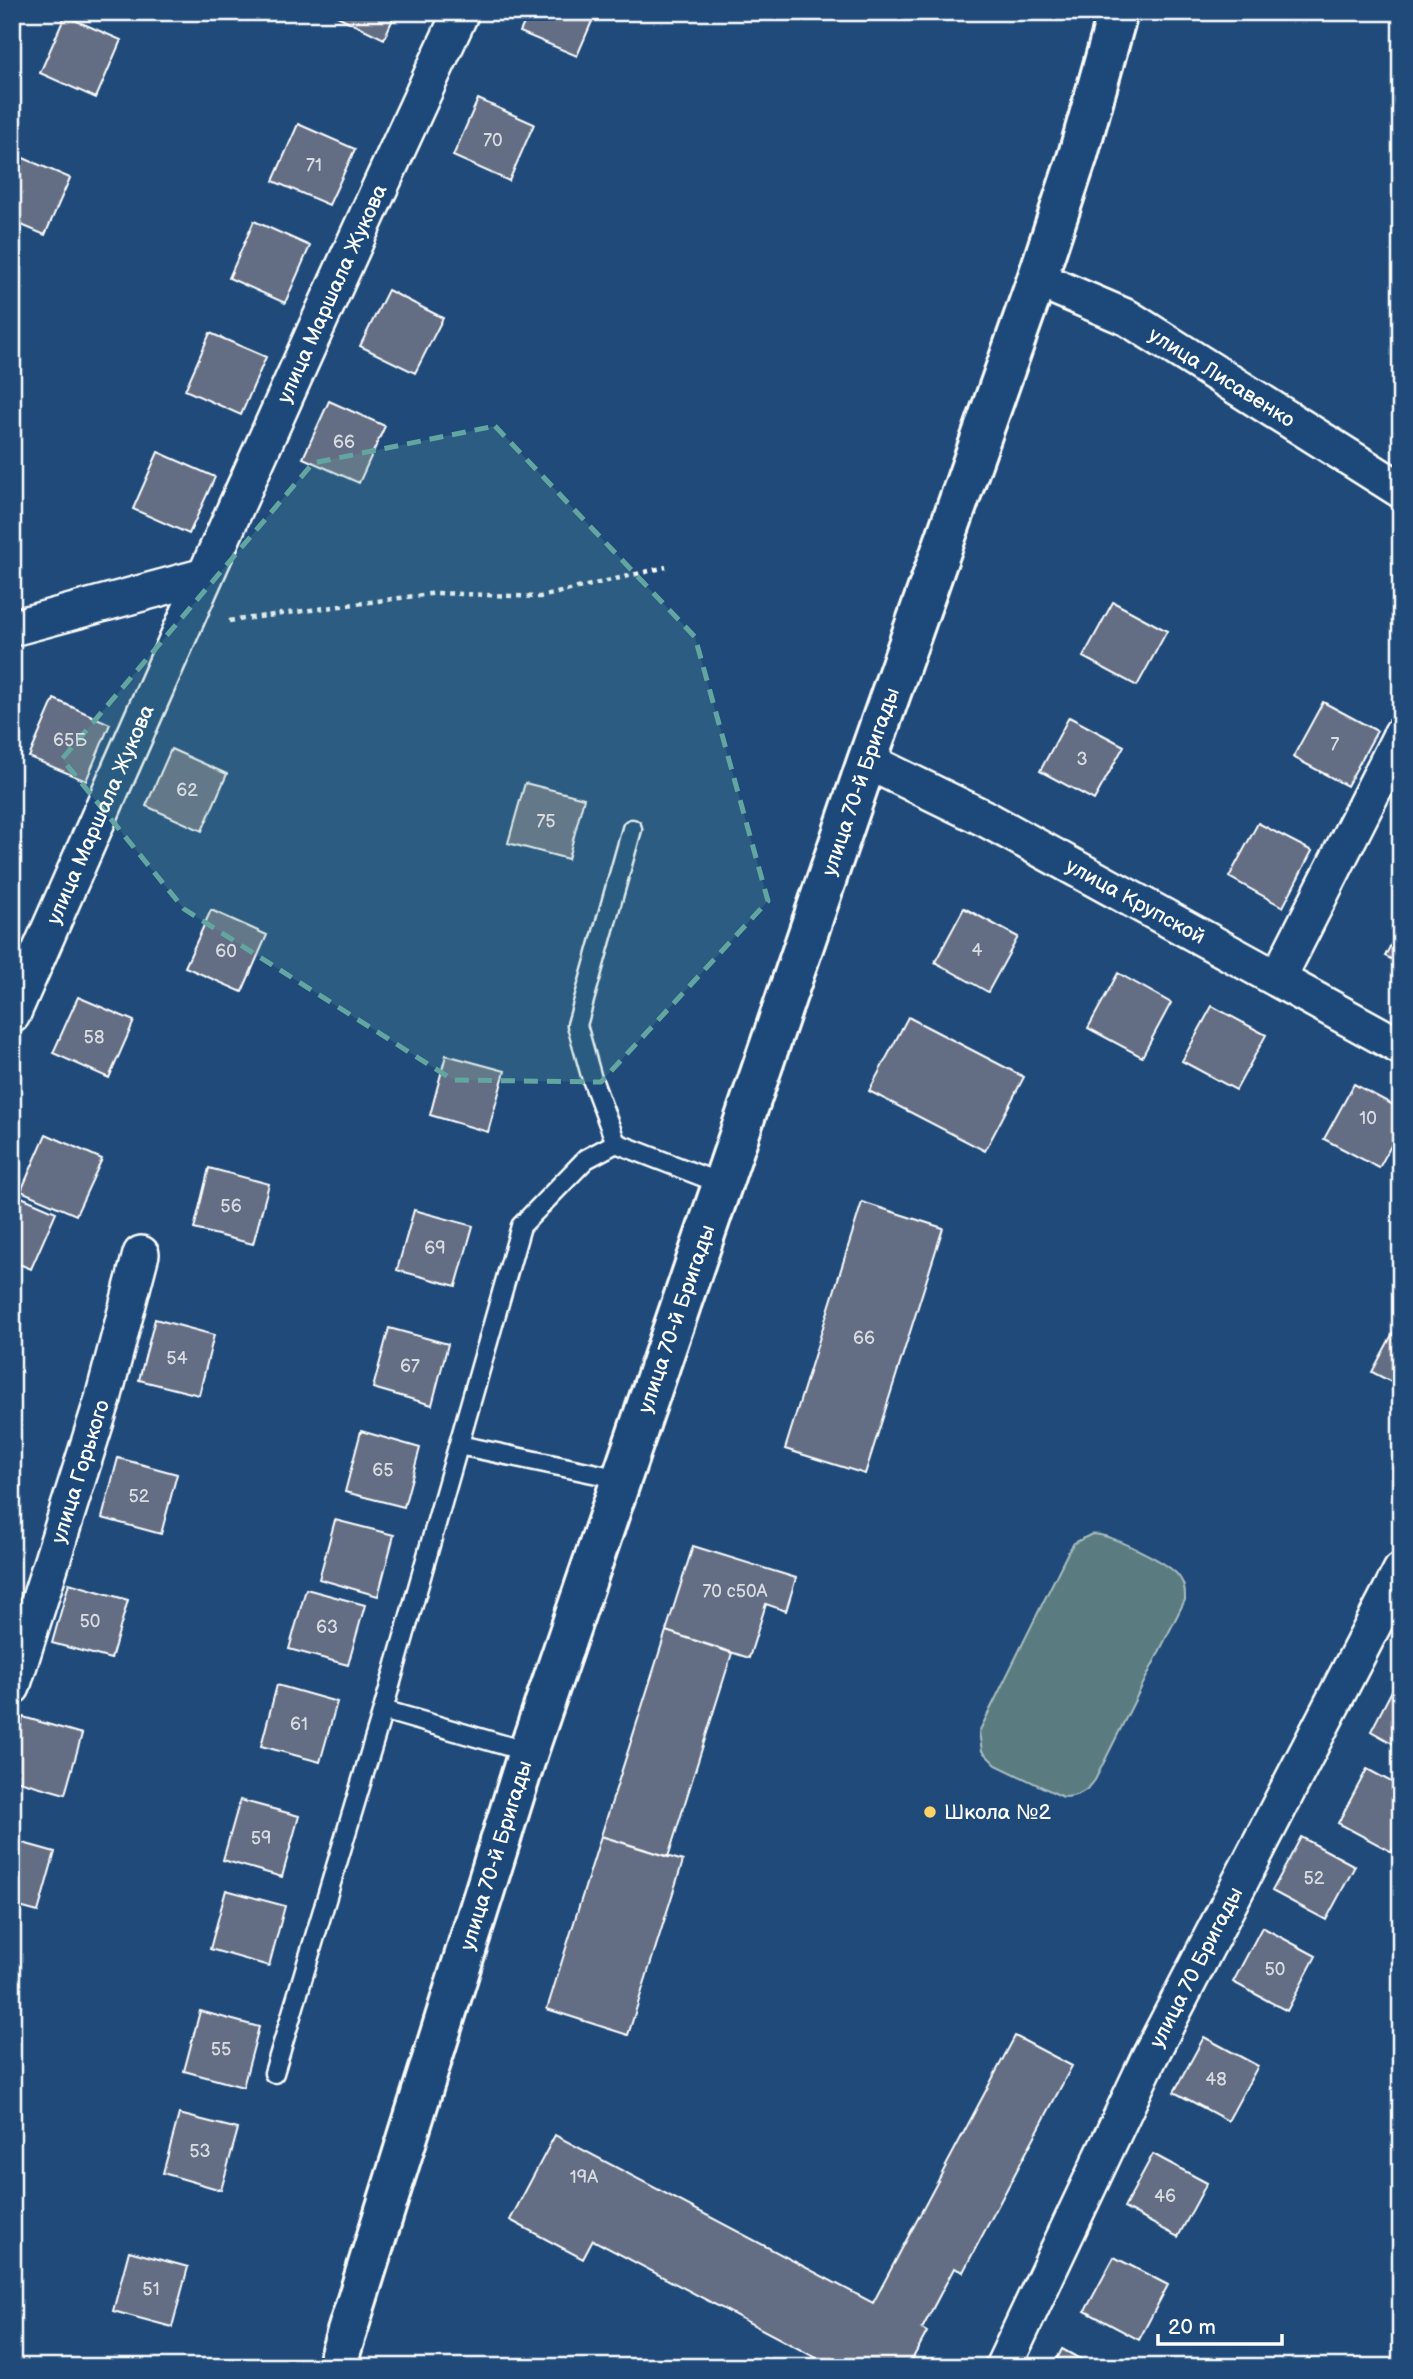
<svg xmlns="http://www.w3.org/2000/svg" width="1413" height="2379" font-family="'Balsamiq Sans',sans-serif">
<style>
.park{fill:#5a7c80;stroke:#acbec0;stroke-width:2}
.building{fill:#646e84;stroke:#fff;stroke-width:2}
.lines{fill:none;stroke-linecap:round;stroke-linejoin:round}
.lane-casing{stroke:#fff;stroke-width:23}
.street-casing{stroke:#fff;stroke-width:40}
.secondary-casing{stroke:#fff;stroke-width:44}
.path{stroke:#fff;stroke-width:4.5;stroke-dasharray:5 5;stroke-linecap:butt}
.lane{stroke:#1f4a7a;stroke-width:18}
.street{stroke:#1f4a7a;stroke-width:35}
.secondary{stroke:#1f4a7a;stroke-width:38}
.marked{fill:#63a6a1;fill-opacity:0.2;stroke:#63a6a1;stroke-width:5;stroke-dasharray:14 9;stroke-linejoin:round}
.poi-dot{fill:#ffd166;stroke:#1f4a7a;stroke-width:2.5}
.labels{text-anchor:middle;stroke-width:6;stroke-linejoin:round;paint-order:stroke}
.number-label{font-size:18px;fill:#d8dbe0}
.street-label{font-size:21px;fill:#fff;stroke:#1f4a7a}
.poi-label{font-size:21px;fill:#fff;stroke:#1f4a7a;text-anchor:start}
</style>
<rect width="100%" height="100%" fill="#1f4a7a"/>
<filter id="ink" filterUnits="userSpaceOnUse"><feTurbulence type="fractalNoise" baseFrequency=".0143" numOctaves="2"/><feDisplacementMap in="SourceGraphic" scale="14" xChannelSelector="R" yChannelSelector="G"/><feConvolveMatrix kernelMatrix="1 2 1 2 8 2 1 2 1" color-interpolation-filters="sRGB"/></filter>
<g filter="url(#ink)">
<path class="park" d="M1092 1534C1110 1534 1171 1563 1180 1578 1185 1585 1185 1592 1185 1600L1095 1780C1087 1792 1077 1797 1063 1797L996 1765 982 1751 979 1732 1068 1552 1074 1543Z"/>
<path class="building" d="M329 12H396L384 39Z
M529 12H596L577 56 520 32Z
M65 16 121 40 96 98 40 73Z
M478 99 534 124 509 181 453 156Z
M298 124 355 149 329 205 273 181Z
M14 154 70 178 45 235 12 221V159Z
M254 221 310 246 285 303 229 278Z
M12 284 22 288 12 310Z
M388 290 443 318 415 373 360 346Z
M210 333 266 357 241 415 185 390Z
M329 401 385 426 359 483 303 458Z
M158 452 215 477 189 534 133 509Z
M1113 602 1167 631 1137 686 1083 657Z
M54 699 110 724 86 781 29 757Z
M1323 702 1377 731 1347 786 1293 757Z
M1069 717 1124 746 1094 800 1040 771Z
M171 749 227 774 202 831 146 806Z
M525 783 584 798 568 859 508 843Z
M1258 823 1312 851 1283 907 1229 877Z
M964 908 1018 937 988 992 935 962Z
M211 910 267 935 242 992 185 967Z
M12 911 21 915 12 935Z
M1401 926V964L1385 956Z
M1118 973 1171 1003 1142 1057 1088 1028Z
M78 997 134 1021 109 1078 53 1053Z
M1212 1006 1266 1035 1236 1090 1182 1061Z
M908 1017 1024 1077 985 1151 869 1091Z
M446 1055 505 1071 488 1132 430 1115Z
M1354 1084 1401 1109V1127L1379 1168 1324 1139Z
M46 1134 102 1159 76 1215 21 1191Z
M209 1168 269 1184 253 1244 194 1229Z
M12 1193 56 1212 31 1269 12 1261Z
M862 1202 943 1228 865 1474 785 1449Z
M414 1210 473 1226 456 1286 397 1270Z
M1401 1318V1387L1372 1372Z
M155 1319 214 1335 199 1395 139 1380Z
M389 1328 448 1344 432 1405 373 1388Z
M361 1431 420 1448 404 1507 345 1492Z
M118 1458 177 1474 161 1534 102 1518Z
M335 1520 394 1535 378 1596 319 1579Z
M693 1546 796 1578 786 1611 766 1604 749 1658 666 1631Z
M69 1583 128 1600 111 1659 52 1643Z
M306 1589 365 1605 348 1665 289 1649Z
M666 1631 732 1653 668 1857 601 1836Z
M1399 1677H1401V1748L1371 1731Z
M277 1685 337 1702 320 1762 261 1746Z
M23 1717 82 1734 65 1794 12 1779V1756Z
M1367 1769 1401 1787V1835L1392 1852 1338 1823Z
M240 1800 299 1816 282 1877 223 1860Z
M601 1836 683 1861 628 2035 547 2009Z
M1301 1837 1355 1866 1326 1920 1272 1891Z
M12 1840 55 1852 38 1912 12 1905Z
M226 1890 285 1906 269 1966 210 1949Z
M1262 1927 1316 1956 1287 2011 1233 1982Z
M200 2011 259 2027 243 2087 184 2071Z
M1015 2036 1072 2066 963 2272 954 2268 922 2329 927 2332 908 2367H833L593 2240 583 2259 510 2220 555 2135 873 2303Z
M1204 2037 1258 2066 1228 2121 1174 2092Z
M179 2114 238 2129 221 2190 163 2173Z
M1153 2154 1207 2183 1178 2237 1124 2208Z
M129 2251 188 2267 172 2327 113 2311Z
M1114 2257 1168 2285 1139 2340 1085 2311Z
M1062 2349 1095 2367H1053Z"/>
<g class="lines">
<g class="lane-casing">
<path id="lane" d="M616 1143 722 1184
M459 1445 621 1479
M383 1710 528 1752
M274 2073 383 1710 521 1226 586 1159 616 1143 592 1079 577 1025 632 829"/>
</g>
<g class="street-casing">
<g id="street">
<path id="s1" d="M1037 279 1128 318 1401 490"/>
<path d="M12 628 205 576"/>
<path id="s2" d="M867 761 986 819 1401 1047"/>
<path d="M1278 978 1401 735"/>
<path id="s3" d="M12 1015C159 680 306 344 461 12"/>
<path id="s4" d="M12 1687 103 1399 141 1254"/>
<path id="s5" d="M1003 2367 1149 2058 1401 1571"/>
</g>
</g>
<g class="secondary-casing">
<g id="secondary">
<path id="s6" d="M336 2367 528 1752 867 761 1037 279 1078 155 1118 12"/>
</g>
</g>
<path class="path" d="M229 621 437 593 540 597 666 567"/>
<use href="#lane" class="lane"/>
<use href="#street" class="street"/>
<use href="#secondary" class="secondary"/>
</g>
</g>
<path class="marked" d="M495 426 695 637 768 901 601 1082 453 1080 184 909 62 759 313 463Z"/>
<circle class="poi-dot" cx="930" cy="1812" r="7"/>
<g class="labels">
<g class="number-label">
<text x="493" y="146">70</text>
<text x="314" y="171">71</text>
<text x="344" y="448">66</text>
<text x="70" y="746">65Б</text>
<text x="1335" y="750">7</text>
<text x="1082" y="765">3</text>
<text x="187" y="796">62</text>
<text x="546" y="827">75</text>
<text x="977" y="956">4</text>
<text x="226" y="957">60</text>
<text x="94" y="1043">58</text>
<text x="1368" y="1124">10</text>
<text x="231" y="1212">56</text>
<text x="435" y="1254">69</text>
<text x="864" y="1344">66</text>
<text x="177" y="1364">54</text>
<text x="410" y="1372">67</text>
<text x="383" y="1476">65</text>
<text x="139" y="1502">52</text>
<text x="735" y="1597">70 с50А</text>
<text x="90" y="1627">50</text>
<text x="327" y="1633">63</text>
<text x="299" y="1730">61</text>
<text x="261" y="1844">59</text>
<text x="1314" y="1884">52</text>
<text x="1275" y="1975">50</text>
<text x="221" y="2055">55</text>
<text x="1216" y="2085">48</text>
<text x="200" y="2157">53</text>
<text x="584" y="2183">19А</text>
<text x="1165" y="2202">46</text>
<text x="151" y="2295">51</text>
</g>
<g class="street-label">
<text dy="7" stroke="none"><textPath href="#s3" startOffset="789">улица Маршала Жукова</textPath></text>
<text dy="7" stroke="none"><textPath href="#s1" startOffset="210">улица Лисавенко</textPath></text>
<text dy="7" stroke="none"><textPath href="#s6" startOffset="1670">улица 70-й Бригады</textPath></text>
<text dy="7" stroke="none"><textPath href="#s3" startOffset="219">улица Маршала Жукова</textPath></text>
<text dy="7" stroke="none"><textPath href="#s2" startOffset="303">улица Крупской</textPath></text>
<text dy="7" stroke="none"><textPath href="#s6" startOffset="1102">улица 70-й Бригады</textPath></text>
<text dy="7" stroke="none"><textPath href="#s4" startOffset="226">улица Горького</textPath></text>
<text dy="7" stroke="none"><textPath href="#s6" startOffset="536">улица 70-й Бригады</textPath></text>
<text dy="7" stroke="none"><textPath href="#s5" startOffset="444">улица 70 Бригады</textPath></text>
</g>
<g class="poi-label">
<text x="944" y="1819">Школа №2</text>
</g>
</g>
<rect width="1413" height="2379" fill="none" stroke="#1f4a7a" stroke-width="42"/>
<rect x="21" y="21" width="1371" height="2337" fill="none" stroke="#fff" stroke-width="2.5" filter="url(#ink)"/>
<path d="M1158 2334v10h124v-10" fill="none" stroke="#ffffff" stroke-width="3.5"/>
<text x="1168" y="2334" font-size="21" fill="#ffffff" stroke="#1f4a7a" stroke-width="5" paint-order="stroke">20 m</text>
</svg>
